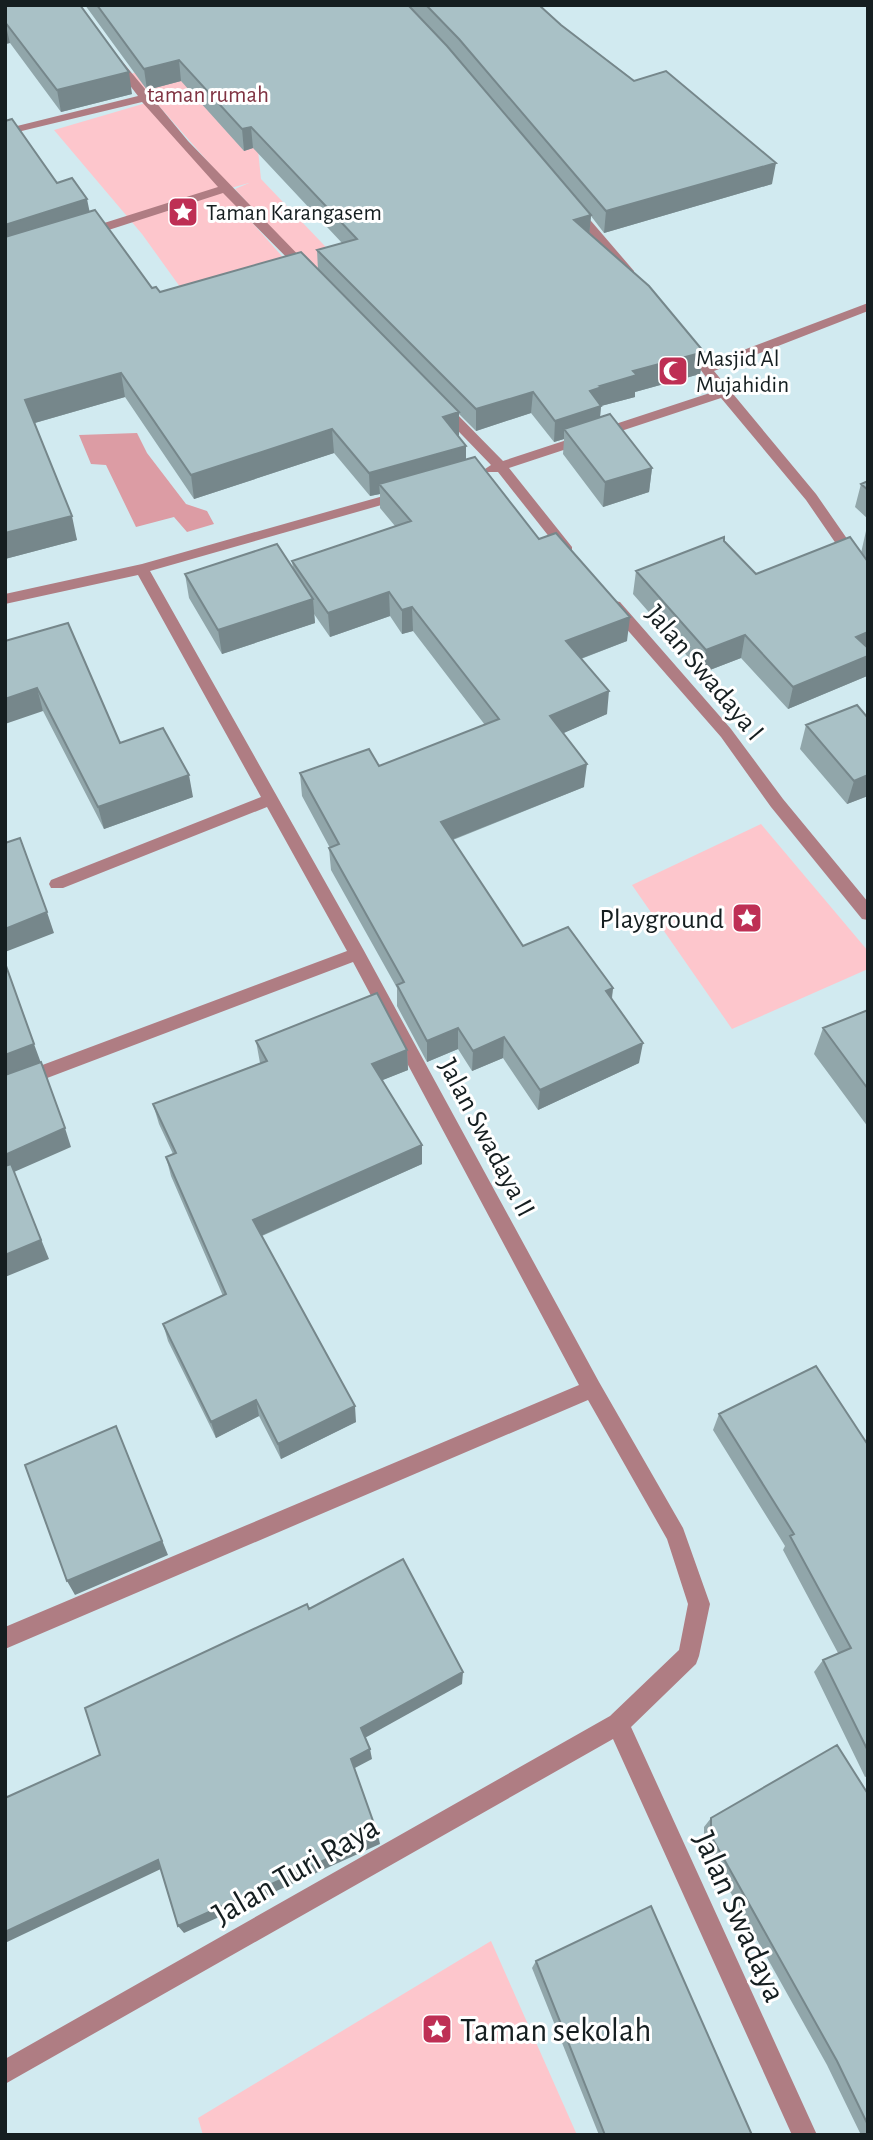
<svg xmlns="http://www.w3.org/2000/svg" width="873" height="2140" font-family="'Alegreya Sans',sans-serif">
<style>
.green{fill:#fdc6cc}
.forest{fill:#dc9ca4}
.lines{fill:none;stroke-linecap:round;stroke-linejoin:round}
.minor{fill:#af7d83;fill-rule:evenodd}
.wall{fill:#91a6aa}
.shaded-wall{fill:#76878b}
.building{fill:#a9c1c6;stroke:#76878b;stroke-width:2}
.labels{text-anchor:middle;stroke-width:6;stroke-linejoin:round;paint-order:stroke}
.far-park-label{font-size:23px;fill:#803342;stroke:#fff}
.far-poi-label{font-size:23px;fill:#151e20;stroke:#fff;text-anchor:start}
.street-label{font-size:28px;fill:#151e20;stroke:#fff}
.poi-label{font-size:28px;fill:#151e20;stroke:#fff;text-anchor:end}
.near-street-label{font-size:33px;fill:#151e20;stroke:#fff}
.near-poi-label{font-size:33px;fill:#151e20;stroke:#fff;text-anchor:start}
</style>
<rect width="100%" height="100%" fill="#d1eaf0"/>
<path class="green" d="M246 35 261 179 343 265 313 275 235 189 249 183 231 188 131 74Z
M146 103 296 272 193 305 142 234 54 130Z
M761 824 868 951V969L732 1029 632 885Z
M491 1941 577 2135H203L198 2118Z"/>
<path class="forest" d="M137 433 147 453 186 504 207 511 214 524 187 532 174 517 136 527 106 465 91 464 79 435Z"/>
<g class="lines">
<path class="minor" d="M113 60H121L188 141 311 268V274H303L223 193 90 236H82V230L218 187 142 102 5 135V129L138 96 112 62Z
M571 207H579L634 271V277H626L571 213Z
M868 303V311L714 371 816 494 868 569V585L863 583 806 500 721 398 509 468 572 547V553H562L498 472H487L485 469 491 465 436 408 438 405H448L503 461 716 391 682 344 684 341H692L709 363Z
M401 491 406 492V498L150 571 363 949 599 1382 683 1528 710 1604 699 1656 696 1664 631 1727 817 2135H792L613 1739 5 2084V2059L610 1716 679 1650 688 1604 667 1539 588 1400 5 1649V1627L579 1385 353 962 5 1094V1079L347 951 267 807 63 888H51L49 884 51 880 261 797 138 575 5 604V594L142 564Z
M615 601 620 602 731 729 783 799 868 902V920L862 919 771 807 721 737 610 610 608 606 610 602Z"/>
</g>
<path class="wall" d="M5 5 132 94 61 112 10 43 5 44Z
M85 5H539L561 25 772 184 604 233 591 216 589 234 704 352 700 374 635 392V397L601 406 600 418 652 468 649 492 603 507 563 454 564 439 554 442 531 413 476 431 459 414V436L466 460 539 539 627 641 581 659 607 714 563 733 584 787 453 840 523 946 613 988 612 999 639 1063 538 1110 503 1058 472 1071 458 1049 427 1062 397 1006V988L331 870 329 848H330L302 796 300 773 379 766 485 725 413 631 402 634 390 616 330 637 314 614 315 623 222 654 189 598 185 574 293 569 292 561 395 526 380 508V494L370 496 334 453 194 499 125 397 35 423 77 540 5 559V121L57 183 90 212 152 288 160 292 318 270 317 250 342 243 253 148 244 151 181 81 147 90Z
M868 481V519L855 507 861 484Z
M868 530 867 676 788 709 741 658 702 673 633 594 636 571 724 541 756 574 861 553 866 531Z
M5 641 120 743 193 797 104 829 43 711Z
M868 718V796L847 804 800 749 806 725Z
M868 1010V1127L814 1054 823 1028Z
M256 1041 407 1050 408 1070 382 1080 422 1145V1164L262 1236 356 1422 281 1459 259 1416 216 1438 168 1341 163 1324 223 1296 171 1176 166 1157 173 1154 159 1124 153 1104 260 1063Z
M719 1414 868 1445V1776L865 1777 814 1672 823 1660 838 1653 783 1550 785 1546 713 1430Z
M868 1794V2135H861L827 2065 704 1845V1827L711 1818Z
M536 1961 752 2135H599L532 1968Z"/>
<path class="shaded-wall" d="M5 22 10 43 5 44Z
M179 60 181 81 147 90 144 69Z
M129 72 132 94 61 112 57 90Z
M251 127 253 148 244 151 242 129Z
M776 163 772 184 604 233 606 211Z
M87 199 92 223 5 250V225Z
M591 215 589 237 574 220Z
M704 352 700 374 635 392V397L601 406 599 427 564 429V439L554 442 555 421 590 391 633 371Z
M121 373 125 397 31 424 25 400Z
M533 392 531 413 476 431V409Z
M459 412V436L443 417Z
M332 429 334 453 194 499 191 475Z
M466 446V469L379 484 380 494 370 496 369 473Z
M652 468 649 492 603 507 605 482Z
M72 516 77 540 5 559V533Z
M389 592 390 616 330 637 328 613Z
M313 599 315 623 222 654 218 630Z
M412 607 413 631 402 634V610Z
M630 617 627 641 564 665 566 641Z
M868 632V651L856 637Z
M745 635 741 658 702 673 706 650Z
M868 656 867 676 788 709 793 687Z
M37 688 43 711 5 724V699Z
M609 691 607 714 548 740 550 716Z
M587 764 584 787 441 844V822Z
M189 775 193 797 104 829 98 807Z
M868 775V796L847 804 854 781Z
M47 912 54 933 5 952V929Z
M613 988 610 1009 606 991Z
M458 1028V1049L427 1062V1041Z
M504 1037 503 1058 472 1071 473 1051Z
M643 1043 639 1063 538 1110 540 1090Z
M34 1044 41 1063 5 1077V1055Z
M407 1050 408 1070 373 1084 372 1064Z
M65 1128 71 1147 14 1172 49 1259 5 1277V1155Z
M422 1145V1164L256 1238 253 1220Z
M256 1400 259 1416 216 1438 211 1422Z
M355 1406 356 1422 281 1459 278 1444Z
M116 1426 168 1555 75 1595 67 1581Z
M463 1672 462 1684 363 1739 361 1728Z
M370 1749 372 1759 353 1769 351 1759Z
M378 1835 380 1844 371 1848 184 1933 178 1926Z
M158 1860 165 1867 5 1943V1932Z"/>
<path class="building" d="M5 5H80L129 72 57 90 5 22Z
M97 5H408L447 46 591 215 574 220 649 286 704 352 633 371 637 375 600 386 602 387 590 391 601 406 555 421 533 392 476 409 317 250 357 239 251 127 242 129 179 60 144 69Z
M426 5H539L561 25 634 81 666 71 776 163 606 211 459 39Z
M12 119 57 183 72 178 87 199 5 225V121Z
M95 210 152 288 156 287 160 292 301 252 459 412 443 417 466 446 369 473 332 429 191 475 121 373 25 400 72 516 5 533V237Z
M610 414 652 468 605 482 564 429Z
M475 457 539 539 556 533 630 617 566 641 609 691 550 716 587 764 441 822 523 946 568 927 613 988 606 991 643 1043 540 1090 504 1037 473 1051 458 1028 427 1041 397 985 404 982 329 848 339 844 300 773 369 749 379 766 499 719 412 607 402 610 389 592 328 613 292 561 411 521 379 484Z
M868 481V490L861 484Z
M724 537V541L756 574 850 537 868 562V632L856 637 868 648V656L793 687 745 635 706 650 636 571Z
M277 544 313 599 218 630 185 574Z
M68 623 120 743 163 728 189 775 98 807 37 688 5 699V641Z
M857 705 868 718V775L854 781 806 725Z
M20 838 47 912 5 929V843Z
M5 963 34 1044 5 1055Z
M377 993 407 1050 372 1064 422 1145 253 1220 355 1406 278 1444 256 1400 211 1422 163 1324 226 1294 166 1157 176 1153 153 1104 267 1061 256 1041Z
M868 1010V1089L823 1028Z
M41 1062 65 1128 5 1155V1075Z
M11 1164 41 1240 5 1255V1166Z
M816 1366 868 1445V1751L823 1660 851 1648 790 1536 794 1534 719 1414Z
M116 1426 162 1541 67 1581 25 1465Z
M403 1559 463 1672 361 1728 370 1749 351 1759 378 1835 369 1840 178 1926 158 1860 5 1932V1798L100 1755 85 1708 307 1604 309 1609Z
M837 1745 868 1794V2125L837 2061 711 1836V1818Z
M651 1906 752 2135H605L536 1961Z"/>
<defs>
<g id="sight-square" transform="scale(1.575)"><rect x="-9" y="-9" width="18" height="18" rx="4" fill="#be2f54" stroke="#fff"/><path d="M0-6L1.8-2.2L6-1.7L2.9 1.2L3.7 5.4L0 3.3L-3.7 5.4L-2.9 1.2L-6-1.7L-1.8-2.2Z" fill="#fff"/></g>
<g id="mosque-square" transform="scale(1.575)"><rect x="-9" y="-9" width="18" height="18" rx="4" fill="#be2f54" stroke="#fff"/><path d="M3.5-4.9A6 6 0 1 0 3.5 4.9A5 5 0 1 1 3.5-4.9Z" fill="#fff"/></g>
</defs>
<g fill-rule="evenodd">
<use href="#sight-square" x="183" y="212"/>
<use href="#mosque-square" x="673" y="371"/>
<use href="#sight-square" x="747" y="918"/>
<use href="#sight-square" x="437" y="2029"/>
</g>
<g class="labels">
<g class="far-park-label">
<text x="208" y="102">taman rumah</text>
</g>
<g class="far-poi-label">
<text x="206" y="220">Taman Karangasem</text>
<text x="696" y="366">Masjid Al<tspan x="696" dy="26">Mujahidin</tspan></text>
</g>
<g class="street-label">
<text transform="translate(706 672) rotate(50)" y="10">Jalan Swadaya I</text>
<text transform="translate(488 1137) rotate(62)" y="10">Jalan Swadaya II</text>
</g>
<g class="poi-label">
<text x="724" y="928">Playground</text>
</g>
<g class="near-street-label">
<text transform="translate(295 1869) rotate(-30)" y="12">Jalan Turi Raya</text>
<text transform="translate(741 1916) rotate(66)" y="12">Jalan Swadaya</text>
</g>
<g class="near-poi-label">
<text x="460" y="2041">Taman sekolah</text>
</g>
</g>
<rect width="873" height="2140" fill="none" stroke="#151e20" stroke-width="14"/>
</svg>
